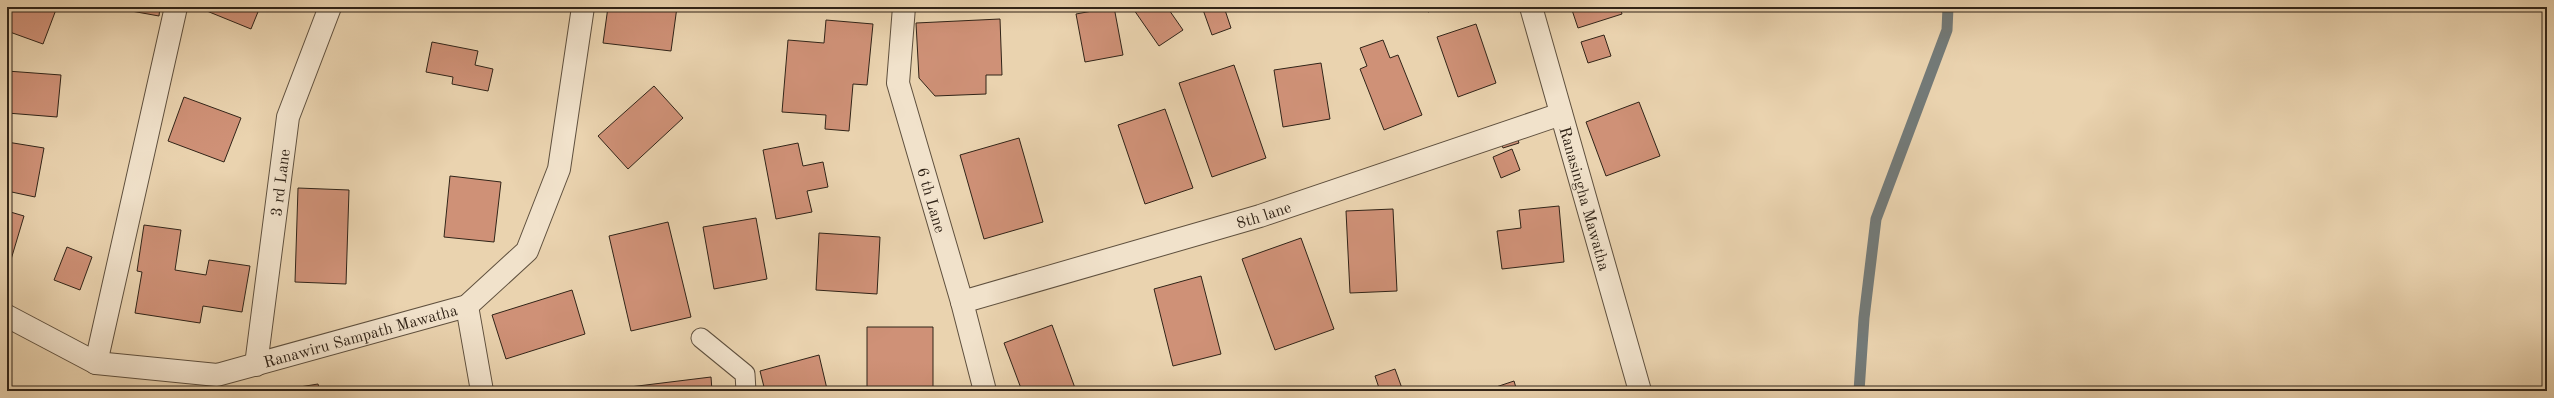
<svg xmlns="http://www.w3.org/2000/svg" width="2554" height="398" font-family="'Old Standard TT',serif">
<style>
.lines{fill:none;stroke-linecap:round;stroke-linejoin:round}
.stream{stroke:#737a78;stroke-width:11}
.building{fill:#cf9177;stroke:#312418}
.service-casing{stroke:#5f503e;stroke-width:21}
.minor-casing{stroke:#5f503e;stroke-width:24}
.service{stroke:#f1e2cb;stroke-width:19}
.minor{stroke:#f1e2cb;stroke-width:22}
.labels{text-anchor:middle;stroke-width:3;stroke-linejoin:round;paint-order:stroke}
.street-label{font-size:16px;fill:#312418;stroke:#f1e2cb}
</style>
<rect width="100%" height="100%" fill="#ead3af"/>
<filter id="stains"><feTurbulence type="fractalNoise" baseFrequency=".005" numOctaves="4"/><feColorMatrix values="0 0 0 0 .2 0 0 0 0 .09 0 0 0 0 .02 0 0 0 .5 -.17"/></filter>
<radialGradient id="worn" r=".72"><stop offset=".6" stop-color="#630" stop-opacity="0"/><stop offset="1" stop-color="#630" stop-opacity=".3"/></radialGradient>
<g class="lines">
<path class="stream" d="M1859 391 1864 318 1876 219 1947 30 1948 7"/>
</g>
<path class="building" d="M13 7H57L43 44 7 31V23Z
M109 7H160L159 16Z
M197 7H260L251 29Z
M608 7H677L671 51 603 43Z
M1114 7 1123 55 1085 62 1076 14Z
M1138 7H1167L1183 30 1159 46 1134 10Z
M1202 7H1224L1231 28 1212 35Z
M1426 7H1442L1428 12Z
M1571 7H1620L1622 14 1578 28Z
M1000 19 1002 75H986V94L935 96 919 78 916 23Z
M826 20 873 24 867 85 853 84 849 131 825 129 826 115 782 112 788 40 824 43Z
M1476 24 1496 83 1458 97 1437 37Z
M1604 35 1611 56 1588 63 1581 42Z
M1383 40 1390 58 1398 55 1422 115 1384 130 1360 69 1367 66 1360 48Z
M432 42 478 51 475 65 493 69 488 91 452 84 453 77 426 72Z
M1321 63 1330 119 1283 127 1274 70Z
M1234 65 1266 158 1212 177 1179 83Z
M7 71 61 75 57 117 7 113Z
M654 86 683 118 628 169 598 136Z
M184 97 241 118 224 162 168 141Z
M1639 102 1660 156 1606 176 1586 122Z
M1165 109 1193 188 1145 204 1118 125Z
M1516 135 1519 143 1503 148 1500 140Z
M1019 138 1043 222 984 239 960 155Z
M7 142 44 148 35 197 7 191Z
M798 143 803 166 823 162 828 187 807 191 812 212 776 219 763 150Z
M1512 149 1520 170 1501 178 1493 157Z
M450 176 501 182 494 242 444 237Z
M298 188 349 190 346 284 295 282Z
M1559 206 1564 262 1502 269 1497 231 1521 228 1519 210Z
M1393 209 1397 291 1350 293 1346 211Z
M7 211 24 216 7 273Z
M756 218 767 279 714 289 703 227Z
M668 222 691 317 631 331 609 236Z
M144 225 181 230 175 270 206 275 209 260 250 266 242 312 203 306 200 323 135 313 142 272 137 271Z
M819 233 880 237 877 294 816 290Z
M1301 238 1334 329 1275 350 1242 259Z
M67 247 92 257 80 290 54 280Z
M1201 276 1221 354 1173 366 1154 289Z
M572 290 585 334 506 359 492 315Z
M1052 325 1075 388 1066 391H1022L1004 343Z
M867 327H933V387H867Z
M819 355 827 389 765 391 760 371Z
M1395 369 1403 391H1380L1375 376Z
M711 377 712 391H597Z
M1514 381 1517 391H1484Z
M318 384 320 391H275Z"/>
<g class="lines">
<g class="service-casing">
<path id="service" d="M701 338 745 374 746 391"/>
</g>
<g class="minor-casing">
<g id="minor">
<path id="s1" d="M904 7 898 83 962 302 985 391"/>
<path id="s2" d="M1531 7 1640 391"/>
<path id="s3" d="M962 302 1260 216 1561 114"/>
<path d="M467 306 482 391"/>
<path id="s4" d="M7 316 96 363 217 375 467 306 527 251 559 169 583 7"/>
<path d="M96 363 176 7"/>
<path id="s5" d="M256 365 288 117 330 7"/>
</g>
</g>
<use href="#service" class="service"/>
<use href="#minor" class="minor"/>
</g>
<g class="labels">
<g class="street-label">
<text dy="6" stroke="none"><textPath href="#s5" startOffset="184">3 rd Lane</textPath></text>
<text dy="6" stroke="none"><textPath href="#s2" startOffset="199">Ranasingha Mawatha</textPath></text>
<text dy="6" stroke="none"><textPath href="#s1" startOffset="198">6 th Lane</textPath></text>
<text dy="6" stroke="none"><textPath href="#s3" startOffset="314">8th lane</textPath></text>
<text dy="6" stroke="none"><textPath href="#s4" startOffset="371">Ranawiru Sampath Mawatha</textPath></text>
</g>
</g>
<rect width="2554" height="398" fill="none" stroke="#ead3af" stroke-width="24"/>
<rect x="8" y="8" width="2538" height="382" fill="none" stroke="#312418" stroke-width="2"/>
<rect x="12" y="12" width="2530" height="374" fill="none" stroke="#312418"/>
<rect width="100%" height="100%" filter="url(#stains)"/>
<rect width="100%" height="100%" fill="url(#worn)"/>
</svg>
